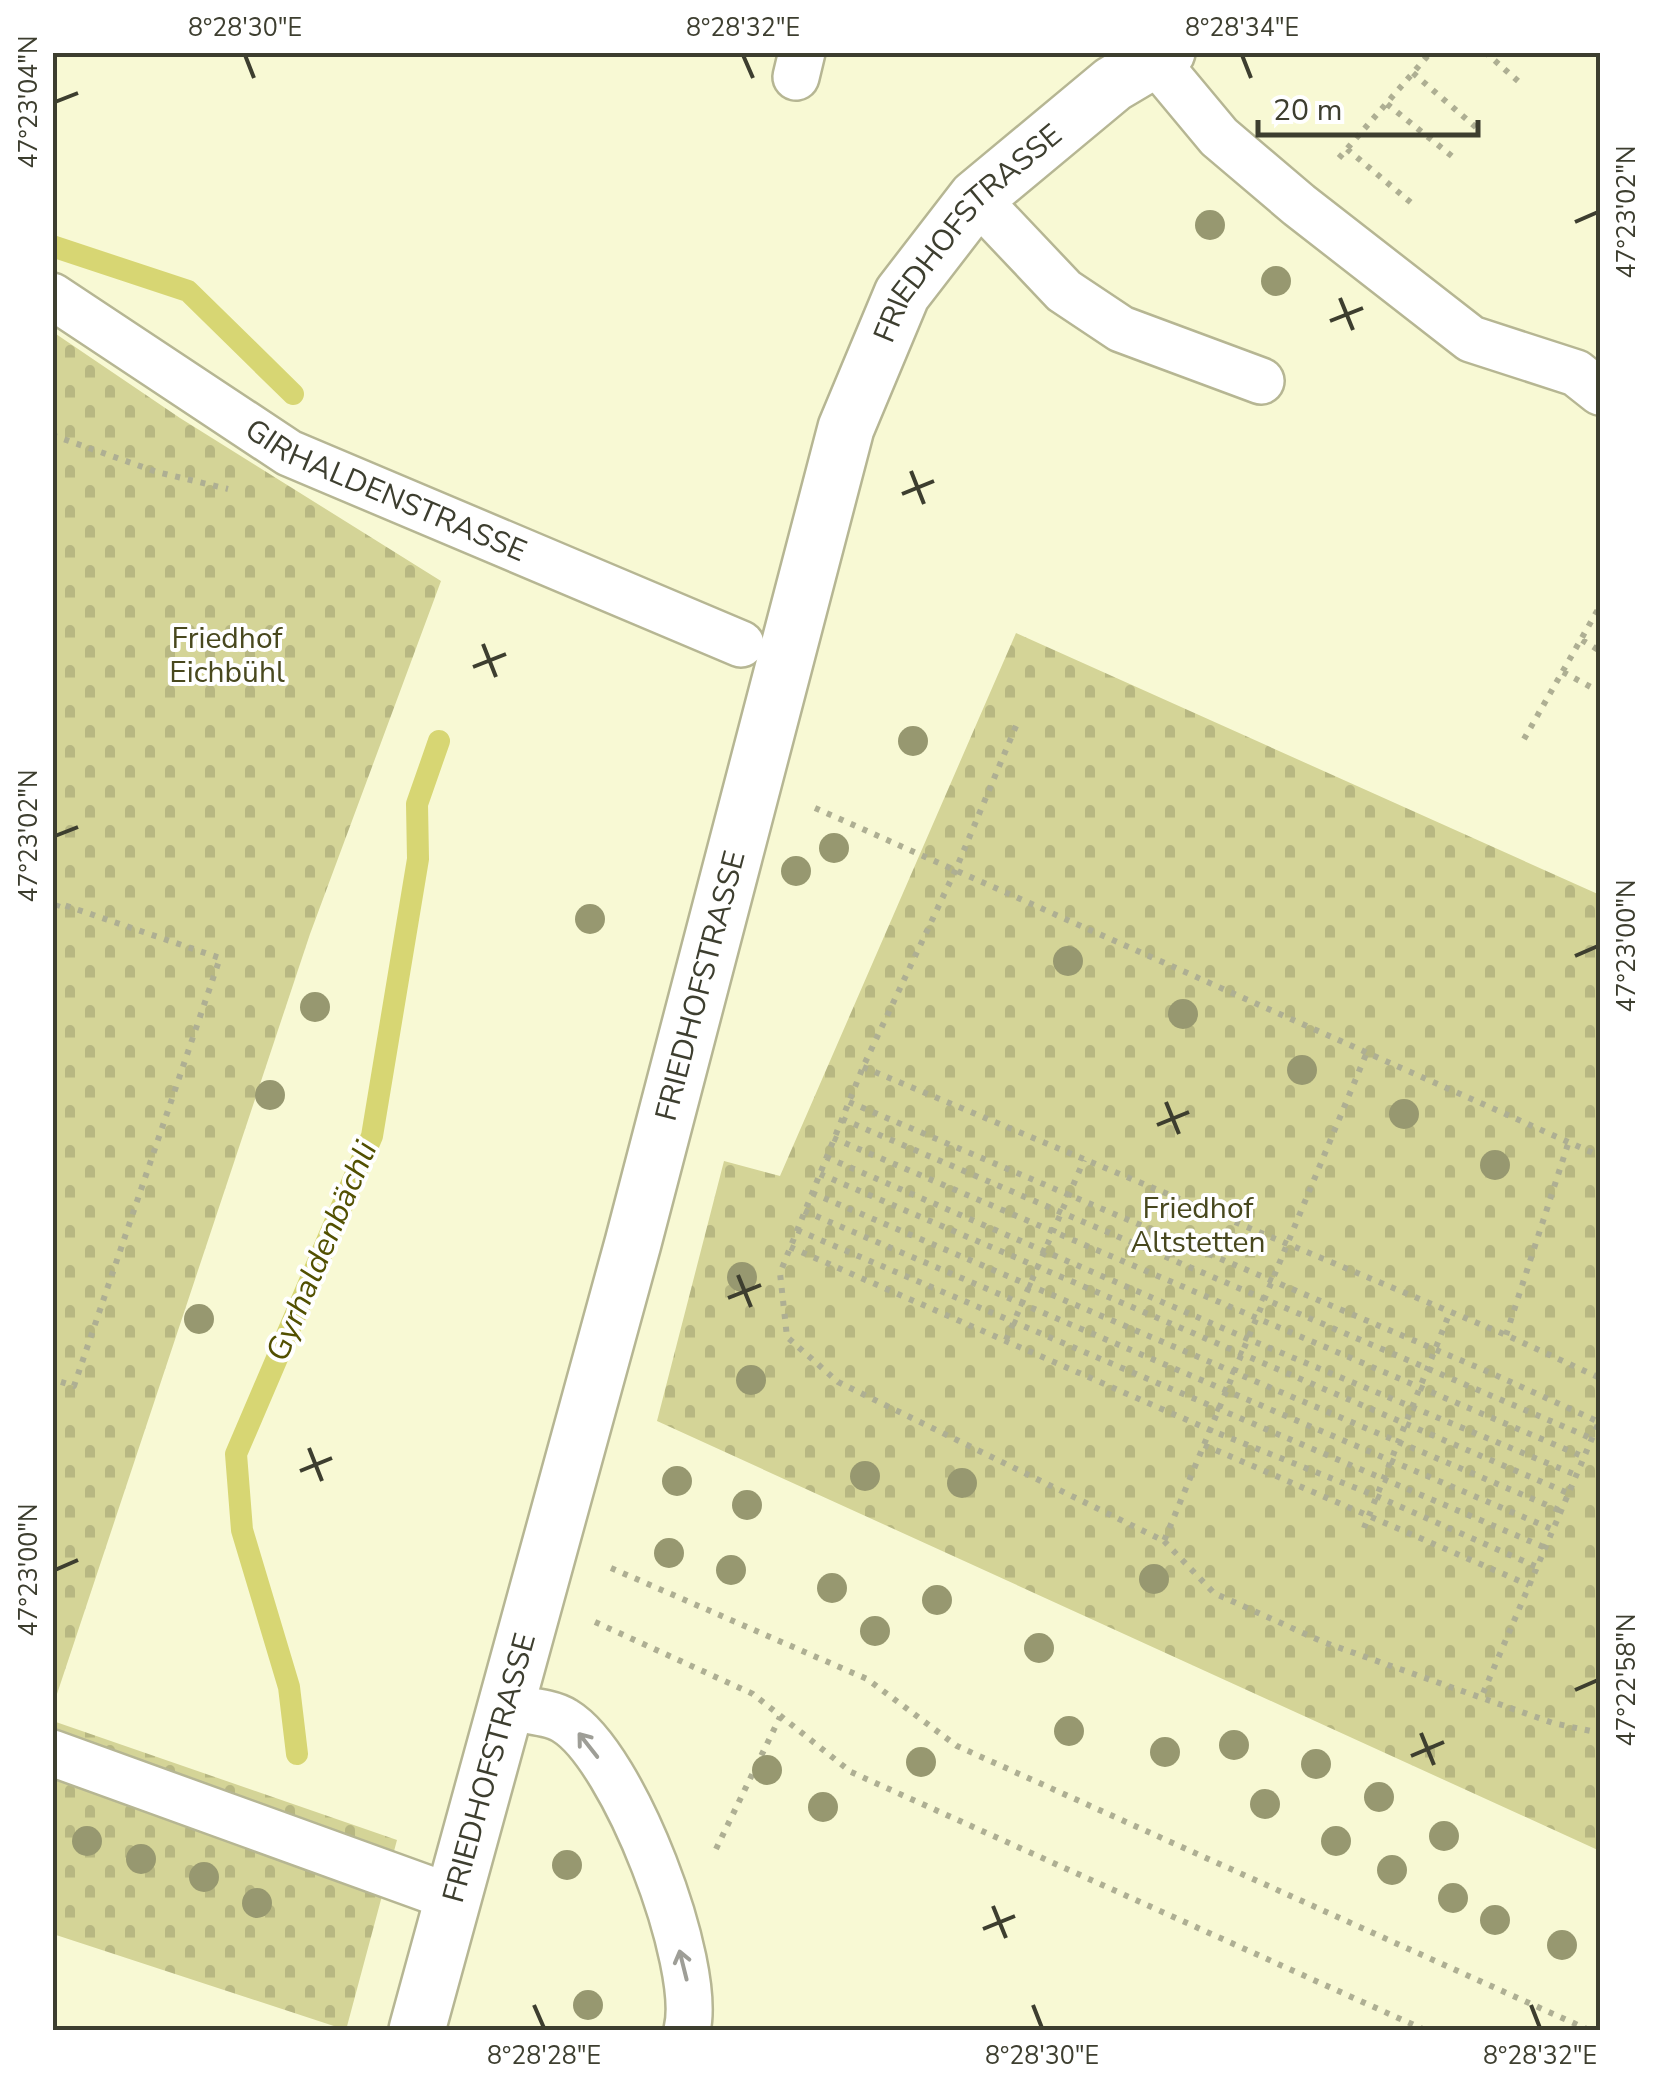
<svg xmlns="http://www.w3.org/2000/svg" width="1653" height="2083" font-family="'Nunito Sans',sans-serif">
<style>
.cemetery{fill:url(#cemetery-stones)}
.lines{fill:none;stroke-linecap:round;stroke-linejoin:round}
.stream{stroke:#d7d673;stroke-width:22}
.lane-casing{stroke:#b6b693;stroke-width:50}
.street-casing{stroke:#b6b693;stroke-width:60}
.path{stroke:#aeaf93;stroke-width:6;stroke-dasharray:5 8;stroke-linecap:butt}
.lane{stroke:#fff;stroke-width:45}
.street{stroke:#fff;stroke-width:55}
.tree{fill:#979870}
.oneway{stroke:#9e9e97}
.ticks{fill:none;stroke:#3d3e2f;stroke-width:4}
.labels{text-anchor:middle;stroke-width:8;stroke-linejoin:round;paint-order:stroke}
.street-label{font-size:30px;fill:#3d3e2f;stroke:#fff}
.park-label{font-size:30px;fill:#48481e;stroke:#fff}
.water-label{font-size:32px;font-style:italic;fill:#525000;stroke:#fff}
.neatline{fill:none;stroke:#3d3e2f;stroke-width:4}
.ticks-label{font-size:25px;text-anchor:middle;fill:#3d3e2f}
</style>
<defs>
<pattern id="cemetery-stones" width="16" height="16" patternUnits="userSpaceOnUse" patternTransform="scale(2.5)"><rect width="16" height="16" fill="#d4d497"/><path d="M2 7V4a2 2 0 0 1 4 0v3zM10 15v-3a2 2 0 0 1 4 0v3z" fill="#b7b782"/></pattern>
</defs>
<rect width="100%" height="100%" fill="#f8f9d4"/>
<path class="cemetery" d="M53 332 180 418 441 581 310 934 53 1706Z
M1016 633 1600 895V1851L657 1421 724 1161 780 1176Z
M53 1721 397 1840 346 2030 53 1934Z"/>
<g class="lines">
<path class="stream" d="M52 246 188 291 293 394
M297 1754 289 1687 242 1530 236 1454 372 1136 418 859 417 804 439 741"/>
<g class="lane-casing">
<g id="lane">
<path d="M1154 59 1219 137 1299 205 1471 339 1576 373 1600 392"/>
<path d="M796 77 802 52"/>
<path d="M976 198 1064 291 1121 329 1261 381"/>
<path id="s1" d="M52 296 289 453 741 644"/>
<path d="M505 1707C523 1711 550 1711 565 1721 624 1757 703 1964 687 2030"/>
<path d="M52 1753 453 1898"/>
</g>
</g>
<g class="street-casing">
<g id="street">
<path id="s2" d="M417 2030 633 1243 846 428 902 294 976 198 1113 84 1167 52"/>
</g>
</g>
<path class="path" d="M1485 52 1518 81
M1538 52 1540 55
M1413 73 1478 129
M1387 104 1453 157
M1347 149 1415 206
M1339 158 1431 52
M52 435 157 472 228 489
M1582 640 1600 651
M1563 672 1600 692
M1016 726 956 869 863 1067 780 1273 787 1337 838 1382 1164 1541 1367 1052
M1524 739 1600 606
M815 808 1600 1156
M52 920 58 903 220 958 74 1386 52 1379
M863 1067 1506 1335 1600 1378
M849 1102 1491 1373 1599 1422 1481 1698
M842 1119 1593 1439
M833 1138 1584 1457
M826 1157 1248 1339 1576 1475
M820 1174 1568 1493
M812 1193 1561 1511
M804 1211 1554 1530
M797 1230 1546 1548
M790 1247 1210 1430 1376 1496 1537 1567
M1506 1335 1569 1141
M1006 1340 1084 1160
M1204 1445 1529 1585
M1364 1528 1450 1312
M1164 1541 1214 1593 1323 1642 1553 1723 1600 1733
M611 1568 867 1679 957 1746 1589 2030
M595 1622 753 1694 851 1772 1425 2030
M716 1849 780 1717"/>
<use href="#lane" class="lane"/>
<use href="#street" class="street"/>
</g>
<g class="tree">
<circle cx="1210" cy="225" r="15"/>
<circle cx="1276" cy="281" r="15"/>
<circle cx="913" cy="741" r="15"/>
<circle cx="834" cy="848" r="15"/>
<circle cx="796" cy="871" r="15"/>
<circle cx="590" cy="919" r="15"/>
<circle cx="1068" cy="961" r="15"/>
<circle cx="315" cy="1007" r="15"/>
<circle cx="1183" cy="1014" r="15"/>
<circle cx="1302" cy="1070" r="15"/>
<circle cx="270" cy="1095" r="15"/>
<circle cx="1404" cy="1114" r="15"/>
<circle cx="1495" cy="1165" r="15"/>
<circle cx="742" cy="1277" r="15"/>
<circle cx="199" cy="1319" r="15"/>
<circle cx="751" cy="1380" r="15"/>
<circle cx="865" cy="1476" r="15"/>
<circle cx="677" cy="1481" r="15"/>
<circle cx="962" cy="1483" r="15"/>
<circle cx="747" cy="1505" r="15"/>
<circle cx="669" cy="1553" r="15"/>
<circle cx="731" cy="1570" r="15"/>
<circle cx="1154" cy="1579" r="15"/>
<circle cx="832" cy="1588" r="15"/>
<circle cx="937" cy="1600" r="15"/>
<circle cx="875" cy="1631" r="15"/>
<circle cx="1039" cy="1648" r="15"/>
<circle cx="1069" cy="1731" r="15"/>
<circle cx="1234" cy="1745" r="15"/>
<circle cx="1165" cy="1752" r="15"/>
<circle cx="921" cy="1762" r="15"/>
<circle cx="1316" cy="1764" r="15"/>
<circle cx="767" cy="1770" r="15"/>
<circle cx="1379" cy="1797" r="15"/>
<circle cx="1265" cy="1804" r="15"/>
<circle cx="823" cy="1807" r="15"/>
<circle cx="1444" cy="1836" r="15"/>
<circle cx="87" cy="1841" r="15"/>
<circle cx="1336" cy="1841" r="15"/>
<circle cx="141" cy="1859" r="15"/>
<circle cx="567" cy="1865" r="15"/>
<circle cx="1392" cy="1870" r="15"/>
<circle cx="204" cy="1877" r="15"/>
<circle cx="1453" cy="1898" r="15"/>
<circle cx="257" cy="1903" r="15"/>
<circle cx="1495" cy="1920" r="15"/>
<circle cx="1562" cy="1945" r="15"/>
<circle cx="588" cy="2005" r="15"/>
</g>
<defs><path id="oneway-shaft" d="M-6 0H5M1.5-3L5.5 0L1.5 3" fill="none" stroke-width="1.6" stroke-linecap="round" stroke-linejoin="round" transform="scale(2.5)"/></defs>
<g class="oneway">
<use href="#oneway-shaft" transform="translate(588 1745) rotate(-128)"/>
<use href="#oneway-shaft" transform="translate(683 1965) rotate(-104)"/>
</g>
<path class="ticks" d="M245 55 254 78M743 55 753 78M1242 55 1251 78M55 102 78 93M1575 222 1598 212M1340 298 1353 330M1330 321 1363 308M911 471 924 504M902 494 934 481M483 644 496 677M473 667 506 654M55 836 78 827M1575 956 1598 946M1166 1102 1179 1134M1157 1125 1189 1112M738 1275 751 1307M728 1298 761 1285M309 1448 322 1481M300 1471 332 1458M55 1570 78 1560M1575 1690 1598 1680M1421 1733 1434 1765M1411 1756 1444 1742M993 1906 1006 1938M983 1929 1015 1916M534 2005 544 2028M1033 2005 1042 2028M1531 2005 1540 2028"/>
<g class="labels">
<g class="street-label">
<text dy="10" stroke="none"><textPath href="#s2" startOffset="1892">FRIEDHOFSTRASSE</textPath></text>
<text dy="10" stroke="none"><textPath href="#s1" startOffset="388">GIRHALDENSTRASSE</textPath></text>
<text dy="10" stroke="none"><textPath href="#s2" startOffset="1082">FRIEDHOFSTRASSE</textPath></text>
<text dy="10" stroke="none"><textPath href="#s2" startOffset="272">FRIEDHOFSTRASSE</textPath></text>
</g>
<g class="park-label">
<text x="227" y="648">Friedhof<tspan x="227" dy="34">Eichbühl</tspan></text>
<text x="1198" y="1218">Friedhof<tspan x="1198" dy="34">Altstetten</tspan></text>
</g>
<g class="water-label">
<text transform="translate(321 1251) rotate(-67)" y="11">Gyrhaldenbächli</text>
</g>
</g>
<rect width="1653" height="2083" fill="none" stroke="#ffffff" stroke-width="110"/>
<path d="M1258 120v15h220v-15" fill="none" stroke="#3d3e2f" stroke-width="5"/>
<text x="1273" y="120" font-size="30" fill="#3d3e2f" stroke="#ffffff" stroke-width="8" paint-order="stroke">20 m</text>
<rect x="55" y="55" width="1543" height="1973" class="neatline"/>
<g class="ticks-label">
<text x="245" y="36">8°28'30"E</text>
<text x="743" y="36">8°28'32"E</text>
<text x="1242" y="36">8°28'34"E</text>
<text transform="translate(28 102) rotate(-90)" y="9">47°23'04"N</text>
<text transform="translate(1626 212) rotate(-90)" y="9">47°23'02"N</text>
<text transform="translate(28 836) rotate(-90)" y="9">47°23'02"N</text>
<text transform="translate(1626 946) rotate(-90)" y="9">47°23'00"N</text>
<text transform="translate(28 1570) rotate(-90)" y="9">47°23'00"N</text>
<text transform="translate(1626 1680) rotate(-90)" y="9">47°22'58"N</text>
<text x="544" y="2064">8°28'28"E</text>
<text x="1042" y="2064">8°28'30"E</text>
<text x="1540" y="2064">8°28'32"E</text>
</g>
</svg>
